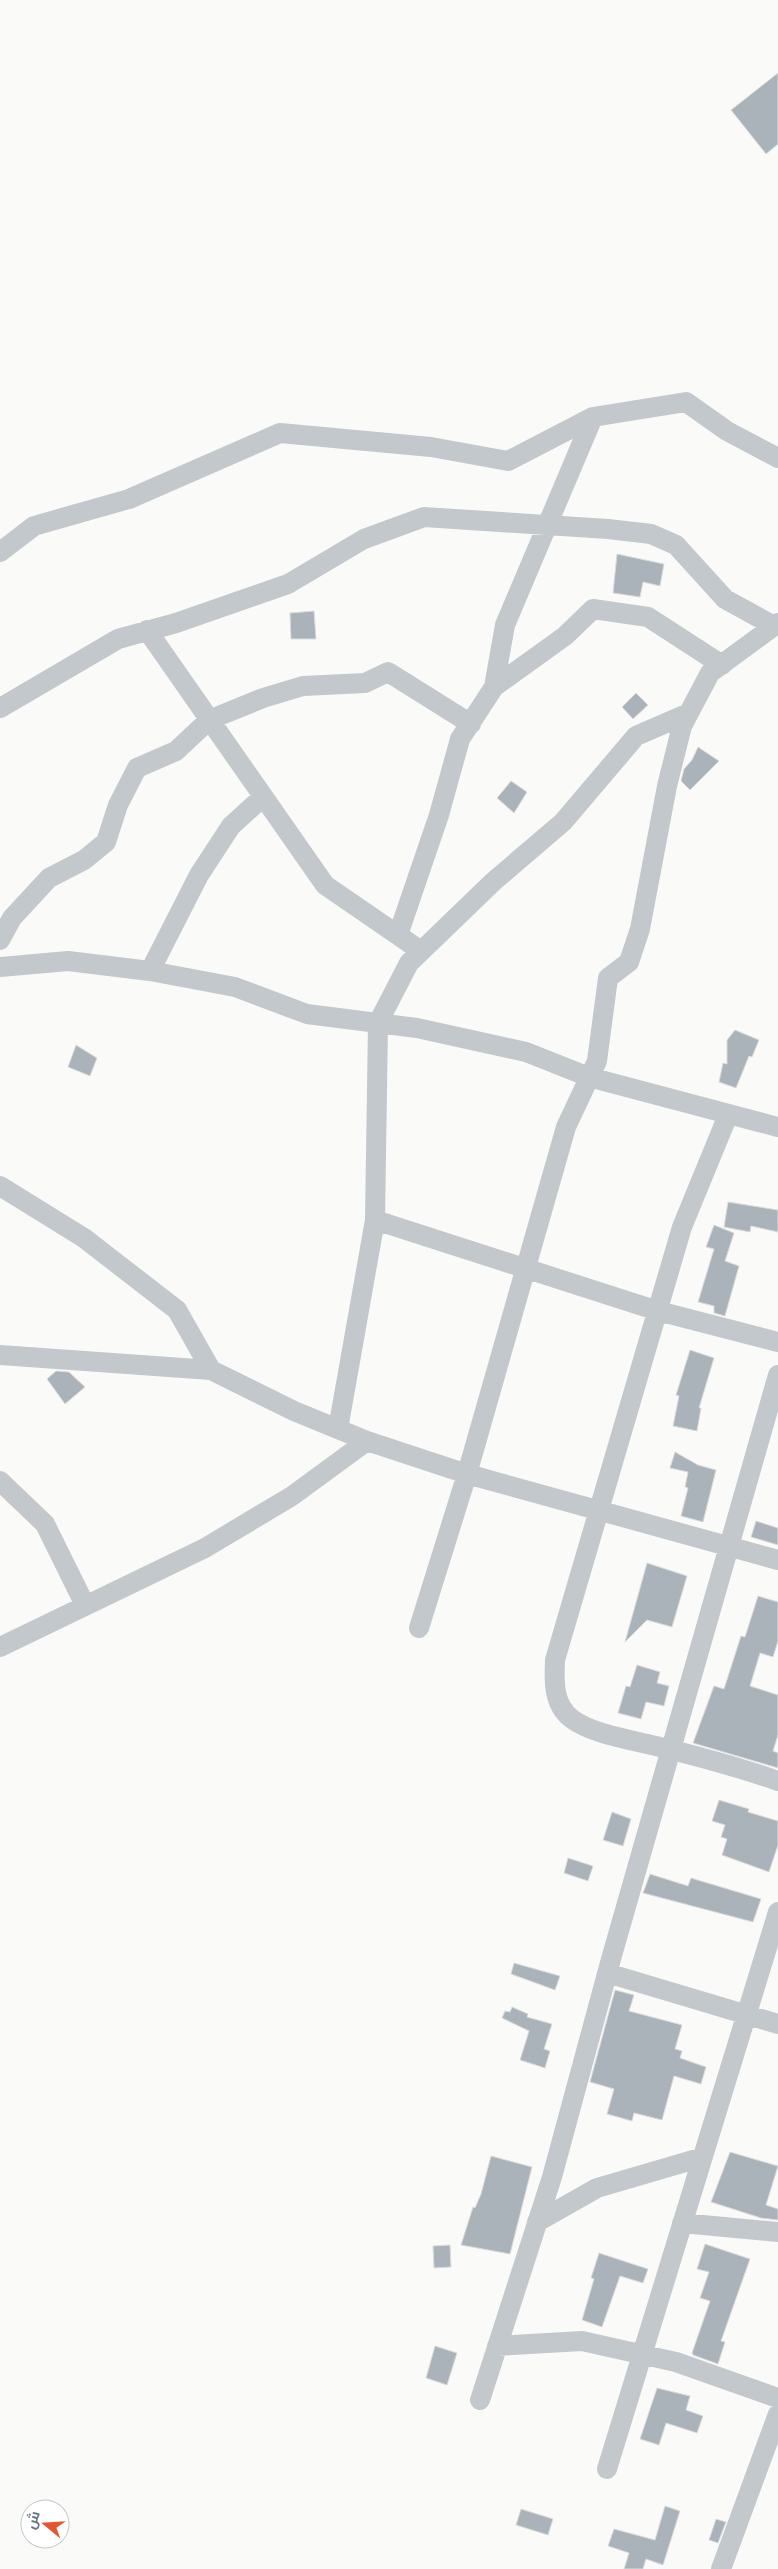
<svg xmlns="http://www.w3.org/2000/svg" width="778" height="2569" font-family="Roboto,Cairo,sans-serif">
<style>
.building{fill:#aab3b9;stroke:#dcdcda}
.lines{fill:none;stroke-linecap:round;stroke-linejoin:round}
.minor{stroke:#c3c8cc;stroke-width:20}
</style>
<rect width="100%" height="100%" fill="#fafaf8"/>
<path class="building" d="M778 73V144L766 154 731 110Z
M617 554 664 564 660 586 643 582 640 597 613 593Z
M314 611 316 639H291L290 613Z
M636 693 648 705 633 719 622 707Z
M698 747 719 761 690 790 681 781 684 769 692 760Z
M511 781 527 792 514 813 497 798Z
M735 1030 759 1040 752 1057 749 1056 736 1088 719 1082 723 1063 727 1064V1040Z
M76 1045 97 1058 90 1076 68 1067Z
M728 1202 778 1210V1232L751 1226 750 1232 724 1227Z
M714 1225 734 1233 725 1261 739 1266 725 1316 714 1313V1306L698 1302 714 1249 706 1247Z
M690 1350 714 1358 699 1408H701L697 1431 673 1426 679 1396 676 1395Z
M56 1371 69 1372 85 1387 65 1404 47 1379Z
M675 1452 698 1465 716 1470 703 1522 681 1516 688 1488 685 1487 688 1472 670 1468Z
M756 1521 778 1528V1545L751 1537Z
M647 1563 687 1576 672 1627 647 1620 625 1642Z
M758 1596 778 1602V1641L773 1657 760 1653 750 1686 778 1695V1735L773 1751 778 1753V1768L693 1743 714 1686 724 1689 741 1636 745 1637Z
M637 1665 660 1672 657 1683 669 1686 664 1706 646 1702 641 1719 618 1713 626 1686 630 1687Z
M719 1800 749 1809 748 1812 778 1821V1845L769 1872 722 1855 727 1839 721 1837 725 1825 712 1821Z
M612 1812 631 1819 623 1846 603 1840Z
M568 1858 593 1866 588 1881 564 1873Z
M650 1874 688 1886 691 1878 761 1899 753 1922 643 1893Z
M514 1963 560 1976 555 1990 511 1974Z
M615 1990 634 1995 629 2011 682 2025 675 2049 682 2051 680 2058 706 2067 701 2084 674 2076 662 2120 634 2113 632 2121 607 2114 614 2089 590 2082Z
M512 2007 528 2014 527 2017 552 2024 544 2049 550 2051 545 2068 520 2060 529 2031 502 2018 505 2011 510 2012Z
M730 2152 778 2166 766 2205 778 2209V2220L761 2218 711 2202Z
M491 2156 532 2167 510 2254 461 2245 473 2207 475 2208 481 2194Z
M705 2244 750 2259 721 2341 725 2342 718 2364 693 2355 692 2353 710 2301 700 2298 709 2272 697 2269Z
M450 2245 451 2267 434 2268 433 2246Z
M599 2253 648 2269 643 2283 620 2276 602 2327 582 2320 594 2279 591 2278Z
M435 2346 457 2353 447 2385 426 2378Z
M657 2388 690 2396 686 2410 703 2416 697 2433 666 2423 659 2445 640 2439Z
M665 2506 680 2511 663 2565 646 2559 643 2569H624L629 2553 608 2546 614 2529 655 2540Z
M521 2509 553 2519 548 2535 516 2525Z
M716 2519 726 2522 718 2543 709 2540Z"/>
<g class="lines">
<path class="minor" d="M0 552 34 526 129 499 280 433 431 447 508 461 593 417 686 402 727 431 778 458
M147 630 325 885 421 951
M494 687 505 625 593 417
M0 708 118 639 176 623 288 584 364 539 424 517 608 529 651 534 676 545 725 599 774 626
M398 935 439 815 460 739 494 687 565 636 593 609 648 617 722 665
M0 940 12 918 49 878 84 860 106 842 118 805 137 768 176 751 209 720 263 698 303 686 365 683 388 672 471 724
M0 967 68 961 150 971 235 987 307 1014 417 1028 526 1052 589 1077 778 1127
M150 971 199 875 231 826 263 797
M728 1115 682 1227 555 1660C554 1681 553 1705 572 1719 592 1734 632 1740 656 1746 697 1756 738 1767 778 1781
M0 1186 84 1238 177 1310 211 1370
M375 1220 658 1311 778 1342
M0 1355 211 1370 294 1411 367 1441 467 1474 778 1560
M338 1429 375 1220 378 1023 409 963 494 881 563 822 636 736 689 713
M0 1481 45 1524 85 1605
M419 1628 467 1474 566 1127 597 1061 608 978 629 962 640 929 667 786 682 726 710 673 778 623
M0 1647 205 1548 292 1496 367 1441
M607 1973 778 2024
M537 2222 597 2188 703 2157
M682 2223 778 2232
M497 2346 582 2341 676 2362 778 2398
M480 2400 552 2177 611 1959 778 1375
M607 2469 778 1912
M721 2569 778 2414"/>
</g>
<g transform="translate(45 2524) rotate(288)"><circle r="24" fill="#ffffff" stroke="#c1c8cd"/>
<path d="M0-4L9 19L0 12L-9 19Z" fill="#e4572e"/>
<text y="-8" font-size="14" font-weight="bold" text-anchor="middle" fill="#657683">ش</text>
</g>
</svg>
